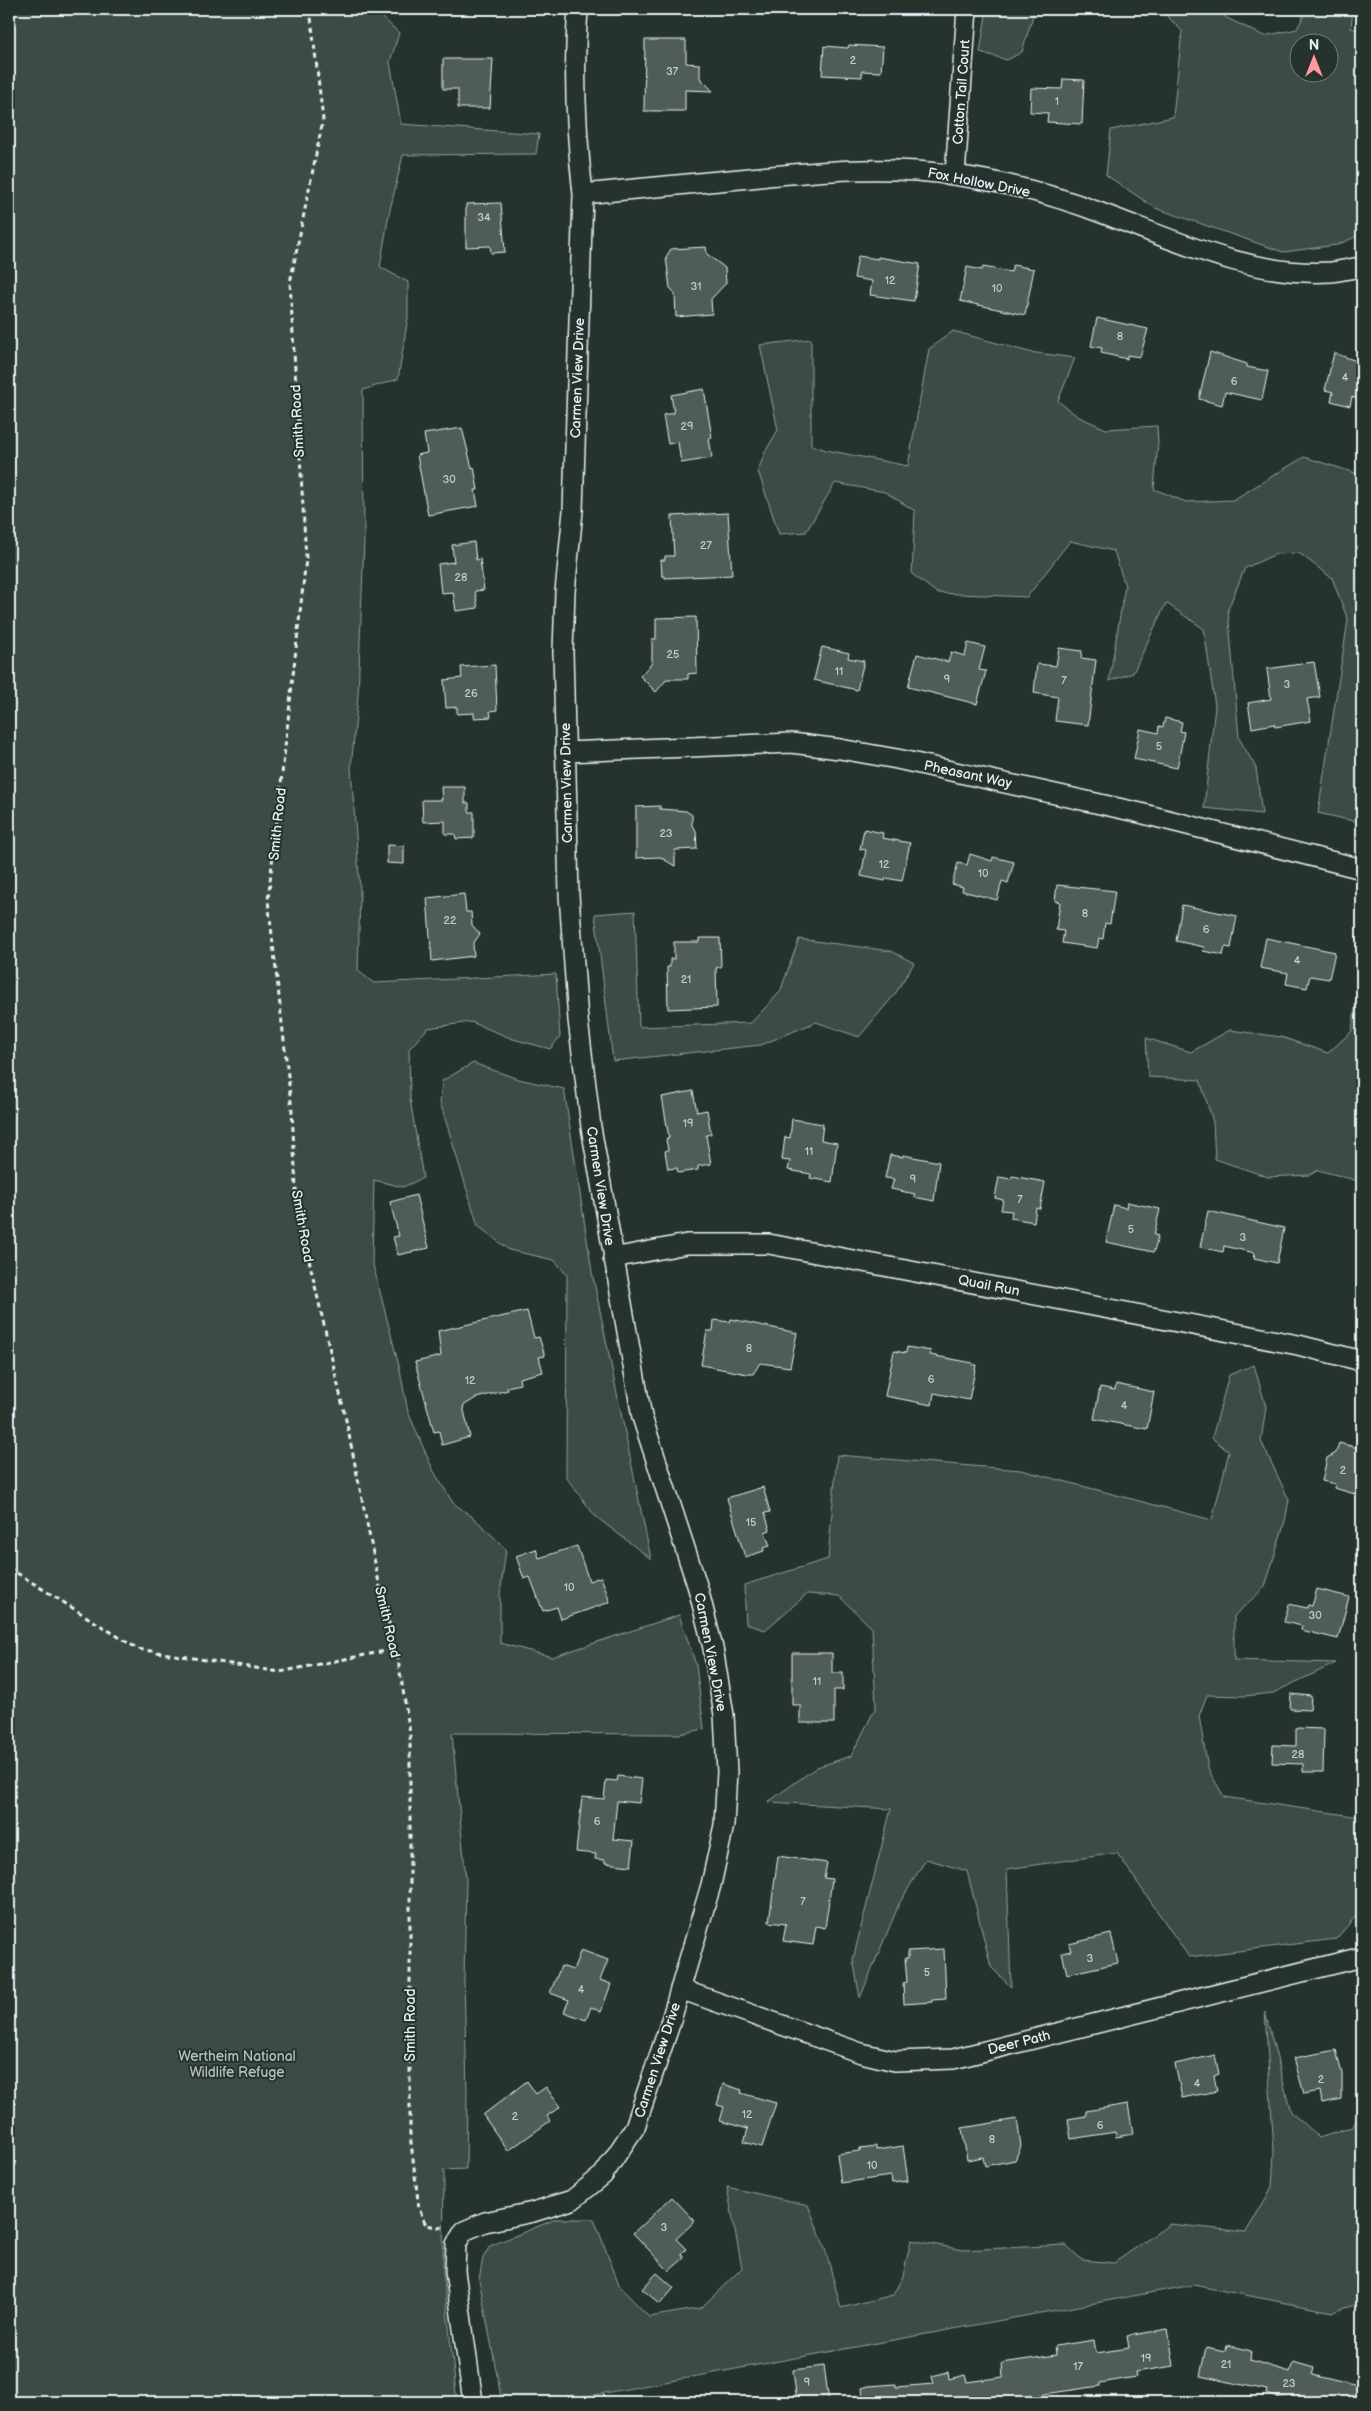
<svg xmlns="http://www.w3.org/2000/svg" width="1371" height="2411" font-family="'Balsamiq Sans',sans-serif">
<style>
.green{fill:#3e4b47;stroke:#939ea0;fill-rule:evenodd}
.building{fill:#505c59;stroke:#e8f1f8}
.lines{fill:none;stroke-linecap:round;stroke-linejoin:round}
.minor-casing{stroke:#e8f1f8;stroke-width:22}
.path{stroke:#e8f1f8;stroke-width:3;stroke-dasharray:5 4;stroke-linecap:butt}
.minor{stroke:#26332d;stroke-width:19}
.labels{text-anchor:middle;stroke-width:4;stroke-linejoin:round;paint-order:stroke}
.number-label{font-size:11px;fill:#c2ccd0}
.street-label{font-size:14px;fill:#e8f1f8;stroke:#26332d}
.park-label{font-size:14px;fill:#b5bfc3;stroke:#26332d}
</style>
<rect width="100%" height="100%" fill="#26332d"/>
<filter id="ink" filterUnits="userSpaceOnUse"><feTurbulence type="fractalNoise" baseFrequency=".02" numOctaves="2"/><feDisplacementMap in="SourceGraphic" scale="10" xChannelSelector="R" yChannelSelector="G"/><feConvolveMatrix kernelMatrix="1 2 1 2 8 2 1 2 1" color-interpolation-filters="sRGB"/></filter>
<g filter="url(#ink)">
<path class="green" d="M9 9H380L381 16 399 33 390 62 401 124 539 134 536 154 403 155 389 214 380 267 408 282V317L398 379 363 390 364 540 358 695 351 768 360 890 358 971 374 983 556 974 560 1037 550 1049 513 1039 471 1022 428 1028 409 1049 410 1099 423 1178 403 1187 374 1180 372 1261 399 1366 408 1412 433 1470 453 1503 474 1518 506 1549 500 1594V1643L552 1657 679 1615 696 1665 704 1729 679 1734 452 1733 466 1880 464 1981 467 2091 466 2169 444 2170 443 2271 457 2402H9Z
M987 9H1035L1022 52 1007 60 980 52Z
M1160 9H1223L1225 17 1264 36 1297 29 1307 9H1353L1351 28 1362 31V234L1337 245 1283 252 1155 208 1106 175 1111 130 1173 117 1182 31ZM1298 42H1328V72H1298Z
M953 331 1029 352 1075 358 1058 401 1077 416 1106 429 1157 426 1158 443 1154 489 1186 502 1233 500 1304 457 1362 475V823L1318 813 1348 620 1332 578 1299 553 1276 554 1245 568 1228 609 1239 738 1256 768 1262 814 1204 808 1215 706 1204 629 1166 603 1133 673 1109 681 1125 586 1114 551 1070 541 1027 597 937 593 912 574 915 511 885 492 835 483 806 532 779 534 758 471 765 452 778 430 760 345 811 339V445L826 450 908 466 929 349Z
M635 911 639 1027 751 1023 780 992 799 939 891 951 914 963 895 994 859 1037 816 1022 761 1045 613 1061 595 914Z
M1362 955V1182L1318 1170 1310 1175 1268 1177 1215 1159 1213 1122 1200 1080 1148 1077 1146 1038 1191 1052 1230 1030 1281 1037 1328 1053 1352 1031Z
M473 1063 518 1079 564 1089 592 1272 651 1559 595 1516 566 1477 567 1275 554 1260 509 1250 478 1226 440 1102 442 1081Z
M1254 1365 1266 1407 1261 1441 1289 1500 1285 1521 1265 1587 1234 1616V1660L1336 1663 1273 1693 1245 1696 1207 1695 1199 1716 1208 1769 1224 1797 1360 1817 1356 1916 1336 1939 1189 1957 1117 1853 1007 1869 1011 1987 991 1967 967 1871 926 1859 899 1904 860 1998 853 1959 891 1809 768 1802 817 1767 851 1756 876 1707 872 1628 839 1596 807 1594 765 1630 746 1624 744 1585 828 1559 837 1455 1021 1470 1212 1520 1229 1452 1212 1438 1229 1375Z
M1265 2012 1291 2112 1319 2138 1353 2127 1362 2106V2303L1333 2312 1193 2285 556 2402H502L479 2279 483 2258 490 2246 556 2219H594L620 2287 649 2317 701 2308 742 2268 727 2187 808 2205 825 2248 841 2308 893 2295 903 2276 911 2240 963 2250 1066 2245 1082 2260 1114 2263 1170 2224 1246 2232 1272 2188 1274 2151Z"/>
<path class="building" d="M645 40H686V63L700 64V78L713 91 685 90V111H644Z
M849 45 883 47 881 72 862 71V77L822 75 824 46 848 48Z
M443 59H493L490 108H458V89H443Z
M1063 79 1084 80 1082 124 1047 122 1048 113 1030 112 1031 88 1062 89Z
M501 203 505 252 491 253 490 246 466 247V204Z
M706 247 707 254 725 268 726 283 711 299 712 314 676 317 675 293 670 288 666 257 671 249Z
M858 256 878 259V257L920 264 914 301 870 295 872 281 854 278Z
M1013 265 1034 269 1025 315 960 301 967 267 982 270 983 267 1011 272Z
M1097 318 1148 329 1140 357 1127 355V359L1101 353 1102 348 1091 346Z
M1210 352 1247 364V367L1268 371 1262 400 1225 392 1222 405 1199 399Z
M1334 353 1362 363V400L1352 397 1350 406 1331 401 1333 392 1325 390Z
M704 389 712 438H709L712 458 681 463 678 442 668 444 663 415 674 413 671 395Z
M462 428 472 468 474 467 478 490H475L478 506 428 515 417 455 427 453 424 434Z
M728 513 732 575 665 578V576H662L661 560H665V556H674L672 516Z
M474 542 476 560 480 559 484 590 475 591 478 608 456 611 453 592 441 593 438 564 454 562 452 545Z
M696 617 697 673 688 674V679H667L656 692 640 676 652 663V639H656V618Z
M968 643 985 647 979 670 986 671 977 704 908 687 917 654 948 662 951 652 965 656Z
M822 647 849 653 848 658 864 661 857 690 814 680Z
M1059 648 1082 651 1081 658 1096 660 1088 725 1055 721 1058 697 1034 693 1037 664 1056 666Z
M1314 662 1320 697 1307 699 1311 721 1275 727 1274 724 1252 728 1248 703 1271 699 1267 669Z
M495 665 497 710 490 711 491 717 474 718V713L457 714V707L446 708 444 680 462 678 461 667Z
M1165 718 1182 722 1180 731 1184 732 1177 768 1134 759 1140 729 1158 733 1159 726 1163 727Z
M441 787H465V803H469V812H474V838L456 839 455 834H445V821L423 822 422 800H442Z
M660 806V809L686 811 692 815V826L696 830 697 849 675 850V866L660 857 636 858V807Z
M864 829 883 833 882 838 910 843 902 881 886 878 885 881 861 876 866 850 860 849Z
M387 845 404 846V864L387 863Z
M970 854 992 861 993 857 1014 862 1008 883 1002 881 997 900 962 891 963 887 952 884 958 863 967 865Z
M1057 885 1115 891 1110 924 1105 923 1103 939 1099 938 1097 948 1062 943 1064 931 1056 930 1060 902 1055 901Z
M464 894 466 912H471L472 925 480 934 473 944 474 956 432 961 427 898Z
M1182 905 1237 916 1231 948 1225 947 1223 955 1203 951 1204 947 1176 941Z
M699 938H720L721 967 716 968 717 1007 668 1009 667 967H670V959H674V942H699Z
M1266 938 1335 952 1329 979 1310 976 1307 988 1286 984 1288 973 1260 968Z
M693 1091 697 1112 707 1110 711 1134 706 1135 711 1164 698 1166V1170L678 1173 677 1168 668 1169 665 1151 668 1150 666 1139 669 1138 662 1097Z
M792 1119 823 1124 821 1140 837 1143 832 1182 810 1178 811 1174 788 1170 790 1161 782 1160 785 1137 790 1138Z
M890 1155 903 1157V1155L939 1162 934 1201 914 1197 915 1194 891 1189 894 1179 885 1178Z
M1012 1176 1045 1182 1040 1209 1036 1208 1034 1222 1011 1218 1012 1211 1001 1210 1003 1200 995 1198 999 1177 1011 1179Z
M416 1195 429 1248 398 1255 393 1237 399 1236 390 1202Z
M1127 1202 1160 1209 1154 1235 1158 1236 1154 1252 1106 1242 1114 1205 1126 1208Z
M1208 1211 1284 1228 1277 1263 1254 1258 1255 1253 1224 1246 1223 1252 1200 1247Z
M527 1311 534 1338 539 1337 545 1356 539 1357 543 1372 519 1378 520 1384 507 1387 508 1390 476 1398 463 1406 470 1437 442 1445 439 1431 434 1432 415 1362 441 1356 438 1331Z
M731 1319 797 1333 790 1367 760 1363 753 1374H747L701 1365 707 1331H713L714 1320 730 1322Z
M907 1347 931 1351 930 1355 973 1363 972 1365H976L969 1400 934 1393 932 1405 885 1396 894 1351 906 1353Z
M1116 1384 1154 1392 1147 1429 1094 1419 1100 1387 1115 1390Z
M1339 1443 1362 1449V1496L1334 1488 1335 1484 1322 1481 1327 1458 1336 1453Z
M763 1487 770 1512 765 1513 770 1530 765 1532 770 1546 763 1548 764 1551 745 1557 727 1498Z
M577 1546 589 1581 601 1577 610 1602 561 1619 557 1607 543 1611 530 1577 524 1579 516 1556 536 1549 539 1558Z
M1317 1589 1349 1597 1338 1639 1301 1630 1302 1626 1284 1622 1289 1604 1307 1608 1308 1605 1312 1606Z
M792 1653H832V1673H843V1690H834V1723H800V1705H792Z
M1291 1694 1311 1696 1310 1710 1290 1709Z
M1296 1728 1324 1729 1323 1772H1303V1764L1272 1763 1273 1745 1296 1746Z
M618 1776 642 1779 639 1803 617 1801 613 1839 634 1841 631 1866 605 1863V1860L595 1859 596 1854 576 1852 582 1797 604 1799 606 1780 617 1781Z
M778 1856 827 1863 824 1878 832 1879 825 1928 816 1926 813 1945 783 1941 786 1924 769 1922Z
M1111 1934 1118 1963 1067 1974 1062 1953 1071 1951 1069 1944Z
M944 1949 946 1999 932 2000V2002L904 2004 903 1983 907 1982 905 1958H908V1951Z
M581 1950 608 1960 600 1980 611 1984 601 2012 591 2007 586 2020 564 2012 569 2000 550 1993 561 1966 573 1970Z
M1336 2050 1342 2074V2099L1322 2103 1320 2091 1304 2094 1294 2058Z
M1215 2055 1219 2074 1214 2076 1217 2091 1182 2098 1175 2064Z
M527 2081 536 2094 546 2087 560 2107 547 2116 550 2121 508 2151 483 2115Z
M723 2084 742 2090 741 2093 776 2103 762 2147 744 2142 748 2129 720 2121 724 2107 717 2105Z
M1128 2104 1133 2134 1116 2137 1115 2132 1071 2139 1068 2119 1086 2116V2111Z
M1017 2119 1021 2146 1015 2160 985 2166 983 2157 967 2160 962 2128Z
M876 2146V2150L903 2146 908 2181 892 2183 891 2176 841 2183 837 2154 860 2151V2148Z
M672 2197 695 2221 676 2239 686 2249 681 2254 684 2258 669 2271 633 2233Z
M657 2273 674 2288 660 2304 642 2289Z
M1168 2329 1174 2366 1135 2372 1136 2377 1100 2383V2386L989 2402H864L862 2388 869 2386 896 2384V2387L934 2384 932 2376 948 2372 949 2379 965 2375 967 2382 1003 2377 1002 2363 1056 2355 1055 2346 1094 2340 1096 2353 1129 2348 1127 2336Z
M1227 2345 1251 2351 1250 2360 1290 2372 1293 2362 1314 2368 1312 2375 1362 2387V2402H1294L1266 2394 1267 2390 1200 2376 1206 2347 1225 2351Z
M824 2366 829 2402H797L793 2370Z"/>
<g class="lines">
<g class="minor-casing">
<path id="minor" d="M955 175 967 9
M583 194C639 189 695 183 750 178 818 171 886 165 954 175 1004 182 1057 196 1104 214 1177 241 1251 277 1331 272 1341 271 1352 268 1362 267
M565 752 791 743 840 749 897 759 1136 812 1362 869
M613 1258 687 1244H769L1298 1345 1362 1361
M680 1989 861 2053 895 2061 953 2059 1362 1957
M473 2402 455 2271 456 2244 464 2231 485 2222 533 2212 572 2200 603 2175 635 2127 669 2027 711 1885 724 1825 727 1772 724 1715 713 1648 698 1588 642 1417 591 1127 578 1020 569 895 563 651 565 592 573 511 583 194C576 133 573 71 578 9"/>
</g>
<path class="path" d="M310 9 323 120 290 283 306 559 268 900 292 1111 297 1208 346 1420 379 1583 398 1660 410 1733V2134L419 2209 426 2225 444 2228
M9 1568 138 1649 280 1672 395 1649"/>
<use href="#minor" class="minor"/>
</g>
</g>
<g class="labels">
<g class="number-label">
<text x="853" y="64">2</text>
<text x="672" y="75">37</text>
<text x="1057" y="105">1</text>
<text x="484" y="221">34</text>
<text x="890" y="284">12</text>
<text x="696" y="290">31</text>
<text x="997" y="292">10</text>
<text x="1120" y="340">8</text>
<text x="1345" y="381">4</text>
<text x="1234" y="385">6</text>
<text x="687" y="430">29</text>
<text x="449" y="483">30</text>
<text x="706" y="549">27</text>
<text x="461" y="581">28</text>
<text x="673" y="658">25</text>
<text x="839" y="675">11</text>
<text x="947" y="683">9</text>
<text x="1064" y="684">7</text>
<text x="1287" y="688">3</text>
<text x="471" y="697">26</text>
<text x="1159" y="750">5</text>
<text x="666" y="837">23</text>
<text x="884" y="868">12</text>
<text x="983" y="877">10</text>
<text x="1085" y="917">8</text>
<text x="450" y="924">22</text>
<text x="1206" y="933">6</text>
<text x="1297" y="964">4</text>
<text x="686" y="983">21</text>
<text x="688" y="1127">19</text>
<text x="809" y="1155">11</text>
<text x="913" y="1183">9</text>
<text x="1020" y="1203">7</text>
<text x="1131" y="1233">5</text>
<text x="1243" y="1241">3</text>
<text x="749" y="1352">8</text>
<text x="931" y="1383">6</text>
<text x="470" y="1384">12</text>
<text x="1124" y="1409">4</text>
<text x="1343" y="1474">2</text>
<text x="751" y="1526">15</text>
<text x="569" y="1591">10</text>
<text x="1315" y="1619">30</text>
<text x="817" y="1685">11</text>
<text x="1298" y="1758">28</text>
<text x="597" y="1825">6</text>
<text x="803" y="1905">7</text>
<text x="1090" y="1962">3</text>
<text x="927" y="1976">5</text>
<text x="581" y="1993">4</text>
<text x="1321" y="2083">2</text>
<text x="1197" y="2087">4</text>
<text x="747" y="2118">12</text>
<text x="515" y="2120">2</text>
<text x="1100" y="2129">6</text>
<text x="992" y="2143">8</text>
<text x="872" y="2169">10</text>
<text x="664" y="2231">3</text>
<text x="1146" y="2362">19</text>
<text x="1226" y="2368">21</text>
<text x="1078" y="2370">17</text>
<text x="807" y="2386">9</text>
<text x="1289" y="2387">23</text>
</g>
<g class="street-label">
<text transform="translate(961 92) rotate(-86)" y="5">Cotton Tail Court</text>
<text transform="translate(979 182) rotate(11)" y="5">Fox Hollow Drive</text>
<text transform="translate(577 378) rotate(-88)" y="5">Carmen View Drive</text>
<text transform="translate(297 421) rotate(-93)" y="5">Smith Road</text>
<text transform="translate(968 774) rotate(12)" y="5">Pheasant Way</text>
<text transform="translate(566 783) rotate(-91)" y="5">Carmen View Drive</text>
<text transform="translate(277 824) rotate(-84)" y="5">Smith Road</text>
<text transform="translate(601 1186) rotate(81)" y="5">Carmen View Drive</text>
<text transform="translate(303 1226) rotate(80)" y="5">Smith Road</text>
<text transform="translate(989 1285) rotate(11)" y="5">Quail Run</text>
<text transform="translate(388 1622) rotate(77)" y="5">Smith Road</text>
<text transform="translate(711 1652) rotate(79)" y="5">Carmen View Drive</text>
<text transform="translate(410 2025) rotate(-90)" y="5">Smith Road</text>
<text transform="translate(1019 2042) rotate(-14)" y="5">Deer Path</text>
<text transform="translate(657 2060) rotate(-72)" y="5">Carmen View Drive</text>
</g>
<g class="park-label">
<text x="237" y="2061">Wertheim National<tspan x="237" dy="16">Wildlife Refuge</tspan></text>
</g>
</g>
<rect width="1371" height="2411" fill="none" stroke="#26332d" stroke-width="30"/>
<rect x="15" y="15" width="1341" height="2381" fill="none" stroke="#e8f1f8" stroke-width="2" filter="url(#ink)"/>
<g transform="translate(1314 58)"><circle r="24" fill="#26332d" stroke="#747f7e"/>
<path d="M0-4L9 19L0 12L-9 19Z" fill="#ff9aa2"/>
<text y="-8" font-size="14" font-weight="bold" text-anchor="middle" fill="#e8f1f8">N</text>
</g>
</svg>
